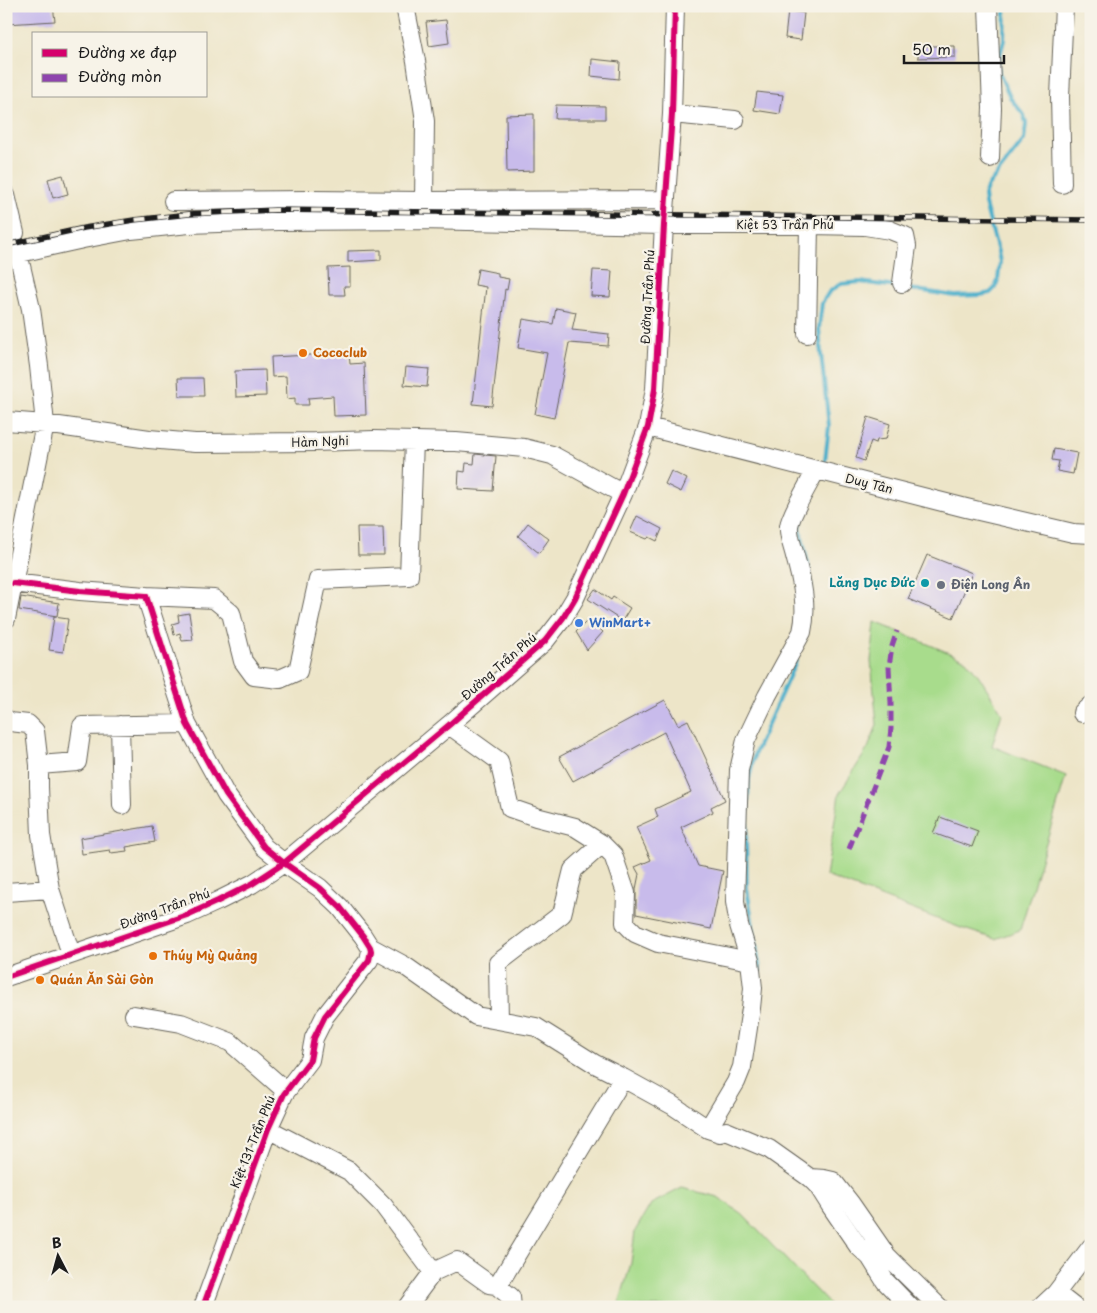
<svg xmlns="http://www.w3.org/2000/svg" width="1097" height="1313" font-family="'Playpen Sans',sans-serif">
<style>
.green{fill:#a8dc8c;stroke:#627c54}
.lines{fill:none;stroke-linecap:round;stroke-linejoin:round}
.stream{stroke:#4bafca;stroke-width:4}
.building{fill:#c8bbeb}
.minor-casing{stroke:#656258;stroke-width:20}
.minor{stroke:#fff;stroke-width:18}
.rail-casing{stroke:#1c1c1c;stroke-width:5.5}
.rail{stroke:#f7f3e8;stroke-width:4;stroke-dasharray:11;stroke-linecap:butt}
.quiet{stroke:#8e44ad;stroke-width:5;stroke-dasharray:10 5;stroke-linecap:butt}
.cycleway-casing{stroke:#f7f3e8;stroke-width:9}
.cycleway{stroke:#d6006c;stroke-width:6}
.food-dot{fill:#e8710a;stroke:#f7f3e8;stroke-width:2}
.culture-dot{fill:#0f9aa8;stroke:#f7f3e8;stroke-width:2}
.worship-dot{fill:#6b7280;stroke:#f7f3e8;stroke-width:2}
.shop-dot{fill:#3f7fe0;stroke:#f7f3e8;stroke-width:2}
.labels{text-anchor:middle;stroke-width:4.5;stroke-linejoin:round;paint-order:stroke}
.street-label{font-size:12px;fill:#1c1c1c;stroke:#f7f3e8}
.food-label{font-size:12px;font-weight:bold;fill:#c56008;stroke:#f7f3e8;text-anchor:start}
.culture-label{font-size:12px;font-weight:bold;fill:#0d838f;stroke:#f7f3e8;text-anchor:end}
.worship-label{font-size:12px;font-weight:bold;fill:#5b616d;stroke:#f7f3e8;text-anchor:start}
.shop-label{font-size:12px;font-weight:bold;fill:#366cbe;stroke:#f7f3e8;text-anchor:start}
</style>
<rect width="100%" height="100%" fill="#f7f3e8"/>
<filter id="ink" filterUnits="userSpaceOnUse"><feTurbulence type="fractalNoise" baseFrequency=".02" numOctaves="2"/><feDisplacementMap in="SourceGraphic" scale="10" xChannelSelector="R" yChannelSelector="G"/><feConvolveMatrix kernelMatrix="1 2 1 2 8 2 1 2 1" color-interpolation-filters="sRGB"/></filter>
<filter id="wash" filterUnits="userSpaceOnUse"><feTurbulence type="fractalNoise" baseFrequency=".0096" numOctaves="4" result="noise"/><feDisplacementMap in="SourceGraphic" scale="20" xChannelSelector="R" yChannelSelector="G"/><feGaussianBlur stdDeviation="1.12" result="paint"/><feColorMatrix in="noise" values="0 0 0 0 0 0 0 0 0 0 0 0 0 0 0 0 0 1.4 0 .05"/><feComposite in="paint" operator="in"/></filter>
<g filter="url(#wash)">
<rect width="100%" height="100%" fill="#ede5c8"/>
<path class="green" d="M875 622 966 660 979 676 1002 713 992 746 1066 776 1020 930 995 939 961 928 826 876 839 794 868 748 877 725 871 661Z
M682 1188 718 1197 742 1214 832 1307H618L631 1263 635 1231 651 1204Z"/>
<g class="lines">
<path class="stream" d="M904 288 955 296 980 295 990 293 995 288 998 280 1000 262 998 252 985 204 984 195 988 186 1024 140 1026 124 1024 115 1011 99 999 73 998 63 1004 40 1005 6
M823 467 825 461 829 426 821 354 819 328 822 303 829 292 841 284 860 282 897 287
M803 510 800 528 808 564 811 587
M760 978V969L747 889 746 842 749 779 755 753 796 661"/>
</g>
<g id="blocks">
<path class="building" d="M6 6H53L55 21 6 24Z
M788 11 804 13 801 40 785 38Z
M446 20 449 43 429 46 426 22Z
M918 46H955V57L918 58Z
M592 59 620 62 619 79 591 76Z
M757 92 783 95 780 114 754 110Z
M556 105 605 106V119H555Z
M534 114V171L507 172 506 115Z
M63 175 68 194 53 198 48 179Z
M381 250V260L348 262V251Z
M350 267V286H344L345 295H329L328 268Z
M478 269 498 273V277L509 279 507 290 505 289 492 406 473 404 486 287 475 285Z
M593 270 612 271 610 297 591 296Z
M556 308 576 312 572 330 609 334 608 346 569 343 554 418 535 414 547 353 518 348 523 319 553 324Z
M349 353 350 364 364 363 366 415 334 416 333 396 308 398 309 405H295V398L287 399 286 376 272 377 271 357Z
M406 367 429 369 427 387 404 385Z
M265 370 266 396 236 397 235 371Z
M178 378H203L204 396H179Z
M868 417 890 424 886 439 877 440 876 443 871 441 864 461 856 458Z
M1054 449 1077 453 1073 474 1057 471 1059 461 1052 460Z
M475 454 496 456 493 491 458 489 459 471 465 472 466 463 474 464Z
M671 471 687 479 681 492 665 484Z
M637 516 662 529 657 541 649 537 647 539 630 532Z
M528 523 549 539 539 553 518 536Z
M357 527H383L384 555H358Z
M927 555 972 573 953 618 908 599Z
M595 589 611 600 613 597 630 608 622 621 588 599Z
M21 597 59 603 57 616 19 610Z
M189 613 193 640 182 641 180 633 174 635 172 624 179 622 178 615Z
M54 617 68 619 63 652 49 650Z
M589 619 603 632 587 650 576 632Z
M665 700 678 725 688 720 725 800 711 807 713 812 681 827 698 866 723 871 711 929 636 914V889L639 874 635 867 651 860 636 827 658 817 655 809 691 792 664 732 573 781 559 757Z
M940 817 978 831 972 847 933 833Z
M152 826 155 842 126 847 127 851 111 853 110 850 82 854 80 838Z"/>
</g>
</g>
<g filter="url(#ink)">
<use href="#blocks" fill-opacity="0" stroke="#656258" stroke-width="1"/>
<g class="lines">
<g class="minor-casing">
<path id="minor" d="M405 6 416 61 425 121 424 201
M988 6 992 108 990 158
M672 114 735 120
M1062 184 1060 97 1064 6
M6 195 15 233
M173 201 309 200 424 201 666 200
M6 256 83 239 131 230 189 224 279 221 420 220 664 225H809L865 226 890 230 905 236 907 246 902 283
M807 334 809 225
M6 421 45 424 149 439 195 443 315 442 374 440 456 442 524 448 552 455 623 494
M648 427 966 508 1073 533 1091 534
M13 583 80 591 146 596 187 724 226 795 264 847 284 863 320 888 340 907 363 936 370 947 371 951 369 960 325 1016 314 1038 310 1060 284 1094 268 1129 203 1307
M146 596 214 599 231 613 243 661 254 676 280 679 298 671 318 580 409 576 414 441
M6 619 45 424 39 366 31 309 18 253
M1082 713 1091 705
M6 719 10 722 28 724 35 731 39 765V787L41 835 50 889 71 954
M120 725 122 805
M449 725 499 761 510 808 536 817 575 827 602 844 613 855 626 893 625 923 635 933 658 943 750 961
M39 765 77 762 82 726 187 724
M6 892 50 889
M370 947 405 966 476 1016 536 1027 595 1064 623 1078 672 1105 708 1129 720 1133 726 1131 769 1149 810 1178 818 1186 830 1205 858 1246 870 1257 885 1281 910 1307
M6 977 187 915 218 901 252 884 284 863 449 725 545 641 563 618 575 598 623 494 648 427 655 389 664 225 672 114 675 6
M134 1015 181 1023 230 1042 286 1091
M499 1020 498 963 562 914 573 870 602 844
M711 1124 736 1082 742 1067 751 1008 753 988 750 961 739 925 735 902 739 770 746 740 767 696 802 632C808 607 802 581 795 556 793 547 788 536 789 526 791 513 809 484 816 470
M268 1129 349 1171 383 1205 433 1272 407 1307
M810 1178 824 1179 833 1181 851 1204 887 1256 939 1307
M433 1272 457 1261 489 1284 496 1285 500 1282 623 1078
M496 1285 511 1297 512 1307
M1056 1293 1074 1307
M1041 1307 1056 1293 1091 1247"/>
</g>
<use href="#minor" class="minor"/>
<g class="rail-casing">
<path id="rail" d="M6 245 84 228 134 220 189 214 275 210 1091 220"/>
</g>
<use href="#rail" class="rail"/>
<path class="quiet" d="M849 849 889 747 891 728V704L889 667 892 646 897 631"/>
<g class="cycleway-casing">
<path id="cycleway" d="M13 583 80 591 146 596 187 724 226 795 264 847 284 863 320 888 340 907 363 936 370 947 371 951 369 960 325 1016 314 1038 310 1060 284 1094 268 1129 203 1307
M6 977 187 915 218 901 252 884 284 863 449 725 545 641 563 618 575 598 623 494 648 427 655 389 664 225 672 114 675 6"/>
</g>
<use href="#cycleway" class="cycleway"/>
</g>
</g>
<g class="food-dot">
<circle cx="303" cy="353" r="5"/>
<circle cx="153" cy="956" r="5"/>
<circle cx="40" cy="980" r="5"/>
</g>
<circle class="culture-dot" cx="925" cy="583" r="5"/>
<circle class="worship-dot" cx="941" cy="585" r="5"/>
<circle class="shop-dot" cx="579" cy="623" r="5"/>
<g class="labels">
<g class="street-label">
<text x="785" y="229">Kiệt 53 Trần Phú</text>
<text transform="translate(648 297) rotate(-87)" y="4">Đường Trần Phú</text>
<text transform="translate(320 442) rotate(-2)" y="4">Hàm Nghi</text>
<text transform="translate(869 484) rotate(14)" y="4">Duy Tân</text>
<text transform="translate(499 667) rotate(-41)" y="4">Đường Trần Phú</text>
<text transform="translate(165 909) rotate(-20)" y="4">Đường Trần Phú</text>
<text transform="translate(253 1142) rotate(-68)" y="4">Kiệt 131 Trần Phú</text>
</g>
<g class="food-label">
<text x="313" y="357">Cococlub</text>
<text x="163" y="960">Thúy Mỳ Quảng</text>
<text x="50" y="984">Quán Ăn Sài Gòn</text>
</g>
<g class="culture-label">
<text x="915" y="587">Lăng Dục Đức</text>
</g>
<g class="worship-label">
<text x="951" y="589">Điện Long Ân</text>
</g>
<g class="shop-label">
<text x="589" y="627">WinMart+</text>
</g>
</g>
<rect width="1097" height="1313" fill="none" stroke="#f7f3e8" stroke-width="25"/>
<rect x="32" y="32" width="175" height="65" fill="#f7f3e8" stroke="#9f9d96"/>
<rect x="42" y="49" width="25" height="8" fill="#d6006c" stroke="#9f9d96"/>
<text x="78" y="58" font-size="15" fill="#1c1c1c">Đường xe đạp</text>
<rect x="42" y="74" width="25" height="8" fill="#8e44ad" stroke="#9f9d96"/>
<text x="78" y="82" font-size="15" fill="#1c1c1c">Đường mòn</text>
<g transform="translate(58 1256) rotate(354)" stroke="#f7f3e8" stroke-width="4" paint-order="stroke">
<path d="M0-4L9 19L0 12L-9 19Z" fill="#1c1c1c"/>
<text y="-8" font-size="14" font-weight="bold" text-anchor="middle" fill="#1c1c1c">B</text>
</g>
<path d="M904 55v8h100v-8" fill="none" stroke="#1c1c1c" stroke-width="2.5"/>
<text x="912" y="55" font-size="15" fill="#1c1c1c" stroke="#f7f3e8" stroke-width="4" paint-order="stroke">50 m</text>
</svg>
